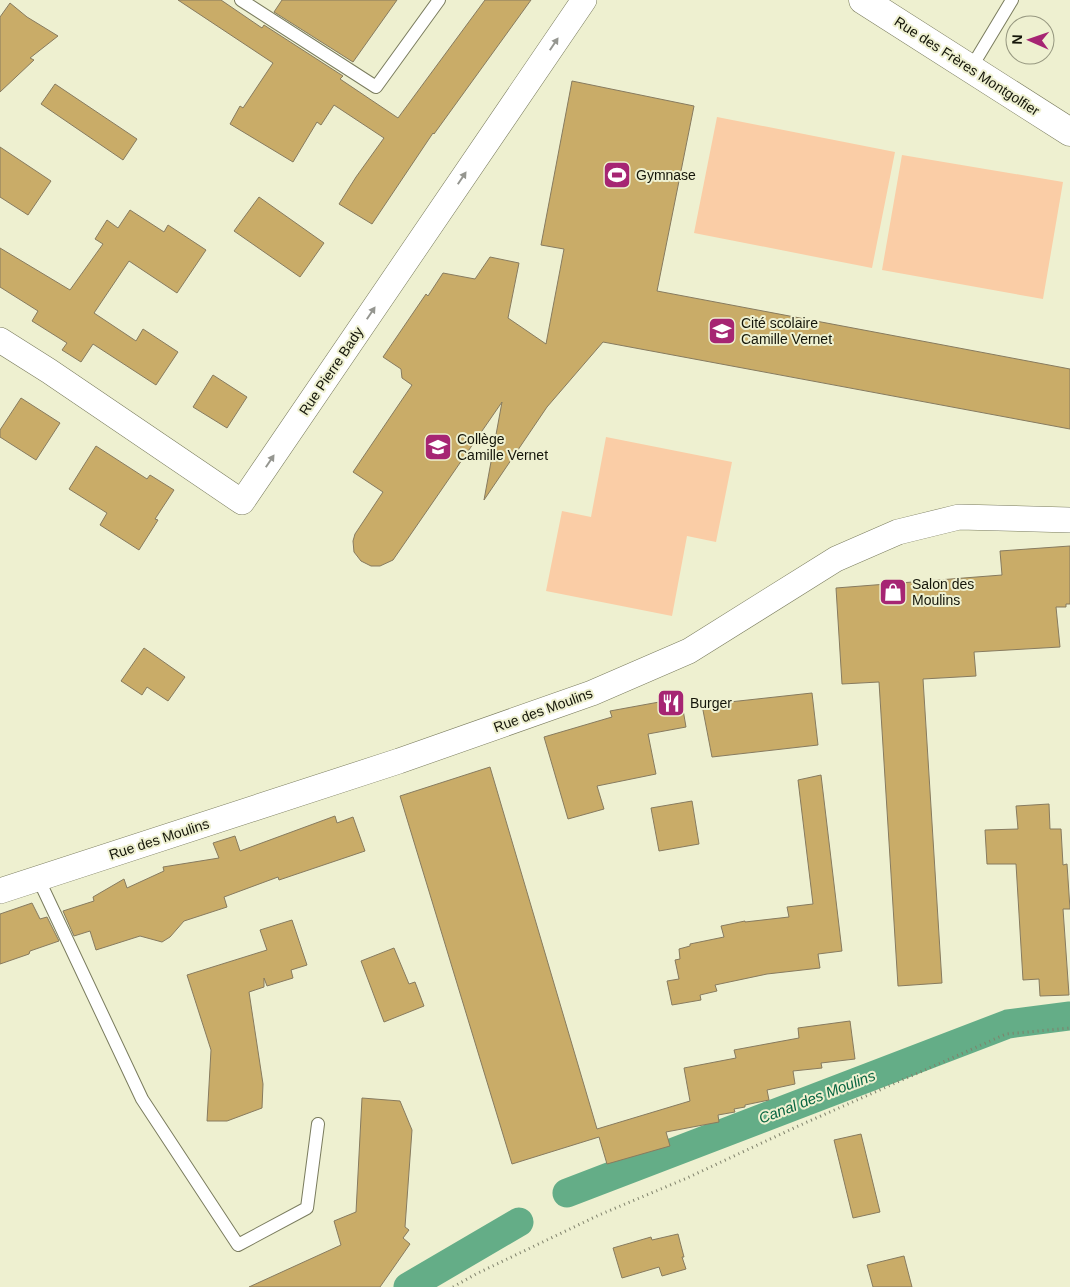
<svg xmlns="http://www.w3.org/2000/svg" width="1070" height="1287" font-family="Helvetica,sans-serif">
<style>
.green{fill:#facda6}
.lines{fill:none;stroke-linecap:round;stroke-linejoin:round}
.canal{stroke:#64ad87;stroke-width:29}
.building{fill:#c9ac68;stroke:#877b5f}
.lane-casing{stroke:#7a7c5e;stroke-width:14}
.street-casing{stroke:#7a7c5e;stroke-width:26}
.secondary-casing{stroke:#7a7c5e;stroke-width:29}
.path{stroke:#7f816b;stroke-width:3;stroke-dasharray:1 4;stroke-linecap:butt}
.lane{stroke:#fff;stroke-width:12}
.street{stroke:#fff;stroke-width:25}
.secondary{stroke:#fff;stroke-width:28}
.oneway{fill:#959690}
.labels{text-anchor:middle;stroke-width:4;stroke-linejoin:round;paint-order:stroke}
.street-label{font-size:14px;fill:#141509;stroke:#eef0d0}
.poi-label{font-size:14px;fill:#141509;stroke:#eef0d0;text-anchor:start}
.water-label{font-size:15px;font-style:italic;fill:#076541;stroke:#eef0d0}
</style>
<rect width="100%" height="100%" fill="#eef0d0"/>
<path class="green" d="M717 117 895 152 872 268 694 233Z
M902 155 1063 182 1043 299 882 270Z
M606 437 732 462 716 542 687 536 672 616 546 591 562 511 591 517Z"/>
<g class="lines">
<path class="canal" d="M567 1193 1008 1024 1070 1016
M408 1287 519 1222"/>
</g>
<path class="building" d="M178 0H221L262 28 264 25 343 76 340 79 398 118 485 0H531L434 134 433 133 372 224 339 204 356 177 384 138 334 105 321 125 317 122 293 162 230 124 240 106 243 108 273 63Z
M282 0H397L353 62 274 12Z
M10 3 27 17 58 36 30 58 34 60 0 92V17Z
M572 81 694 106 657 291 1070 369V429L603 342 547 407 484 500 502 402 393 560 380 566H371L361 561 354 552 353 541 355 534 383 492 353 472 412 385 402 378 401 369 383 357 426 294 428 296 443 273 475 279 490 257 519 263 508 318 546 344 564 249 541 245Z
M55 84 137 139 123 160 41 104Z
M0 147 51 181 28 215 0 197Z
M259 197 324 243 300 277 234 231Z
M130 210 164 232 168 225 206 250 177 293 129 261 94 313 136 341 143 329 178 352 156 385 93 344 81 362 62 350 67 343 32 321 38 311 0 287V248L70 290 103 244 95 239 107 220 118 228Z
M213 375 247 397 227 428 193 407Z
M21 398 60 423 36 460 0 437V430Z
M96 446 147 479 150 475 174 490 155 519 158 520 139 550 100 525 107 513 69 489Z
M1070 546V604H1066V607H1056L1060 647 974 652 976 676 923 679 942 983 898 986 879 682 842 684 836 588 1002 575 1000 551Z
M144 648 185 677 168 701 147 687 142 695 121 681Z
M812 693 818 745 712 757 702 705Z
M681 698 686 727 648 734 656 774 597 786 604 809 568 819 544 737 612 717 610 711Z
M490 767 597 1129 690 1101 684 1068 736 1058 734 1050 799 1038 798 1028 850 1021 855 1059 821 1063 822 1068 793 1071 795 1084 767 1090 769 1100 745 1105V1107L734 1109 735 1112 718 1115 719 1122 666 1132 670 1146 607 1164 599 1137 512 1164 400 796Z
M821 775 842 951 818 954 820 968 767 974 715 985 717 991 700 995 701 1000 672 1005 667 981 679 979 675 960 680 959 679 949 690 946V944L724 937 721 926 745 921V922L789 917 787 907 813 904 798 780Z
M692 801 699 844 659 851 651 808Z
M1049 804 1050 829H1061L1063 865 1067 864 1070 909H1063L1069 995 1040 996 1039 979 1023 980 1016 864H987L985 830 1018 829 1016 806Z
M335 816 337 823 353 817 365 851 279 880 278 877 224 897 227 907 184 921 170 937 162 942 140 936 96 950 90 931 74 936 63 911 94 901 93 897 124 879 127 888 164 871 163 867 219 858 213 843 235 836 240 851Z
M32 903 40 919 47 917 59 941 30 951 29 954 0 964V914Z
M292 920 307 965 291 970 293 978 267 986 264 978V987L249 992 263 1084 262 1108 227 1121H207L211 1050 187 975 267 950 260 930Z
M394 948 409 984 415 982 424 1006 384 1022 361 961Z
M362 1098 400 1101 412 1130 405 1227 409 1230 403 1238 410 1244 380 1287H249L341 1245 334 1221 356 1212Z
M861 1134 880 1212 853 1218 834 1140Z
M678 1234 684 1257H682L686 1269 662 1276 659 1267 622 1278 613 1248 651 1237 652 1240Z
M904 1256 912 1287H873L867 1265Z"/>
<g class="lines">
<g class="lane-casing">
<path id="lane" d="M241 0 376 87 439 0
M971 68 1012 0
M38 878 142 1099 238 1245 307 1208 318 1124"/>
</g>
<g class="street-casing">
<path id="street" d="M0 340 49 371 242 502 584 0
M0 891 399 761 592 693 689 651 836 559 898 532 959 517 1070 520"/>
</g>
<g class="secondary-casing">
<path id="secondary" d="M863 0 1070 132"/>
</g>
<path class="path" d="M453 1287 476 1274 599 1215 687 1178 796 1127 1006 1034 1070 1028"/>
<use href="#lane" class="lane"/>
<use href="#street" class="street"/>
<use href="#secondary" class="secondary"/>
</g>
<defs><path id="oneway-solid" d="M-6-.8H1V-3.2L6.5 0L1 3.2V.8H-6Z" transform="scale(1.25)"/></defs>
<g class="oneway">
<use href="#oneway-solid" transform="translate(554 44) rotate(-56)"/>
<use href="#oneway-solid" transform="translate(462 178) rotate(-56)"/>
<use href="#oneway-solid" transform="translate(371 313) rotate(-56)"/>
<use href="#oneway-solid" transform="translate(270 461) rotate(-56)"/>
</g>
<defs>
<g id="stadium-square" transform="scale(1.4375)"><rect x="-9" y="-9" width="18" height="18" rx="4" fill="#a62573" stroke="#eef0d0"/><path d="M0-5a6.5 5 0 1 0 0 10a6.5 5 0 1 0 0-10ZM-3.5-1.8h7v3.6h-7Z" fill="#fff"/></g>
<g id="school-square" transform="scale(1.4375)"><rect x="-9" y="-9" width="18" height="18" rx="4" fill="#a62573" stroke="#eef0d0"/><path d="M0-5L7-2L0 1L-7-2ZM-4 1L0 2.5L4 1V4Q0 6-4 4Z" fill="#fff"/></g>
<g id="shop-square" transform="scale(1.4375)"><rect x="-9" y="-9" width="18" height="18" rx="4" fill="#a62573" stroke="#eef0d0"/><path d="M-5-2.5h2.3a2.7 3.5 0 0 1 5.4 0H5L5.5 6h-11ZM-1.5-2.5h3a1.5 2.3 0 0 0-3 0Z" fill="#fff"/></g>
<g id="restaurant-square" transform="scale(1.4375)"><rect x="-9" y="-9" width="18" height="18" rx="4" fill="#a62573" stroke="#eef0d0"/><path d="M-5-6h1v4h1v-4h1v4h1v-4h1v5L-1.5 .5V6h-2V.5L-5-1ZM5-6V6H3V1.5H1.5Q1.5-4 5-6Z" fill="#fff"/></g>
</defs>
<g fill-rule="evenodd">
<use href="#stadium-square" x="617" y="175"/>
<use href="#school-square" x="722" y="331"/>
<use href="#school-square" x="438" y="447"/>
<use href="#shop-square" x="893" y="592"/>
<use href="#restaurant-square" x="671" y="703"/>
</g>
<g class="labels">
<g class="street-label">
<text transform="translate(967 66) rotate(33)" y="5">Rue des Frères Montgolfier</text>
<text transform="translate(331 371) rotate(-56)" y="5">Rue Pierre Bady</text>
<text transform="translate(543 710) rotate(-20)" y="5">Rue des Moulins</text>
<text transform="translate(159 839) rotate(-18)" y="5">Rue des Moulins</text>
</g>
<g class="poi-label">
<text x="636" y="180">Gymnase</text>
<text x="741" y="328">Cité scolaire<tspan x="741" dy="16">Camille Vernet</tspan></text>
<text x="457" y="444">Collège<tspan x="457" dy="16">Camille Vernet</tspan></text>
<text x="912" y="589">Salon des<tspan x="912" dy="16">Moulins</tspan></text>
<text x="690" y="708">Burger</text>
</g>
<g class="water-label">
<text transform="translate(817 1097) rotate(-21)" y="5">Canal des Moulins</text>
</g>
</g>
<g transform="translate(1030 40) rotate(272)"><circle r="24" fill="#eef0d0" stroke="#979880"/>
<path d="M0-4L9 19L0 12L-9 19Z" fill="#a62573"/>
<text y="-8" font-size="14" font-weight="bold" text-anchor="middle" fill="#141509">N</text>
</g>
</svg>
